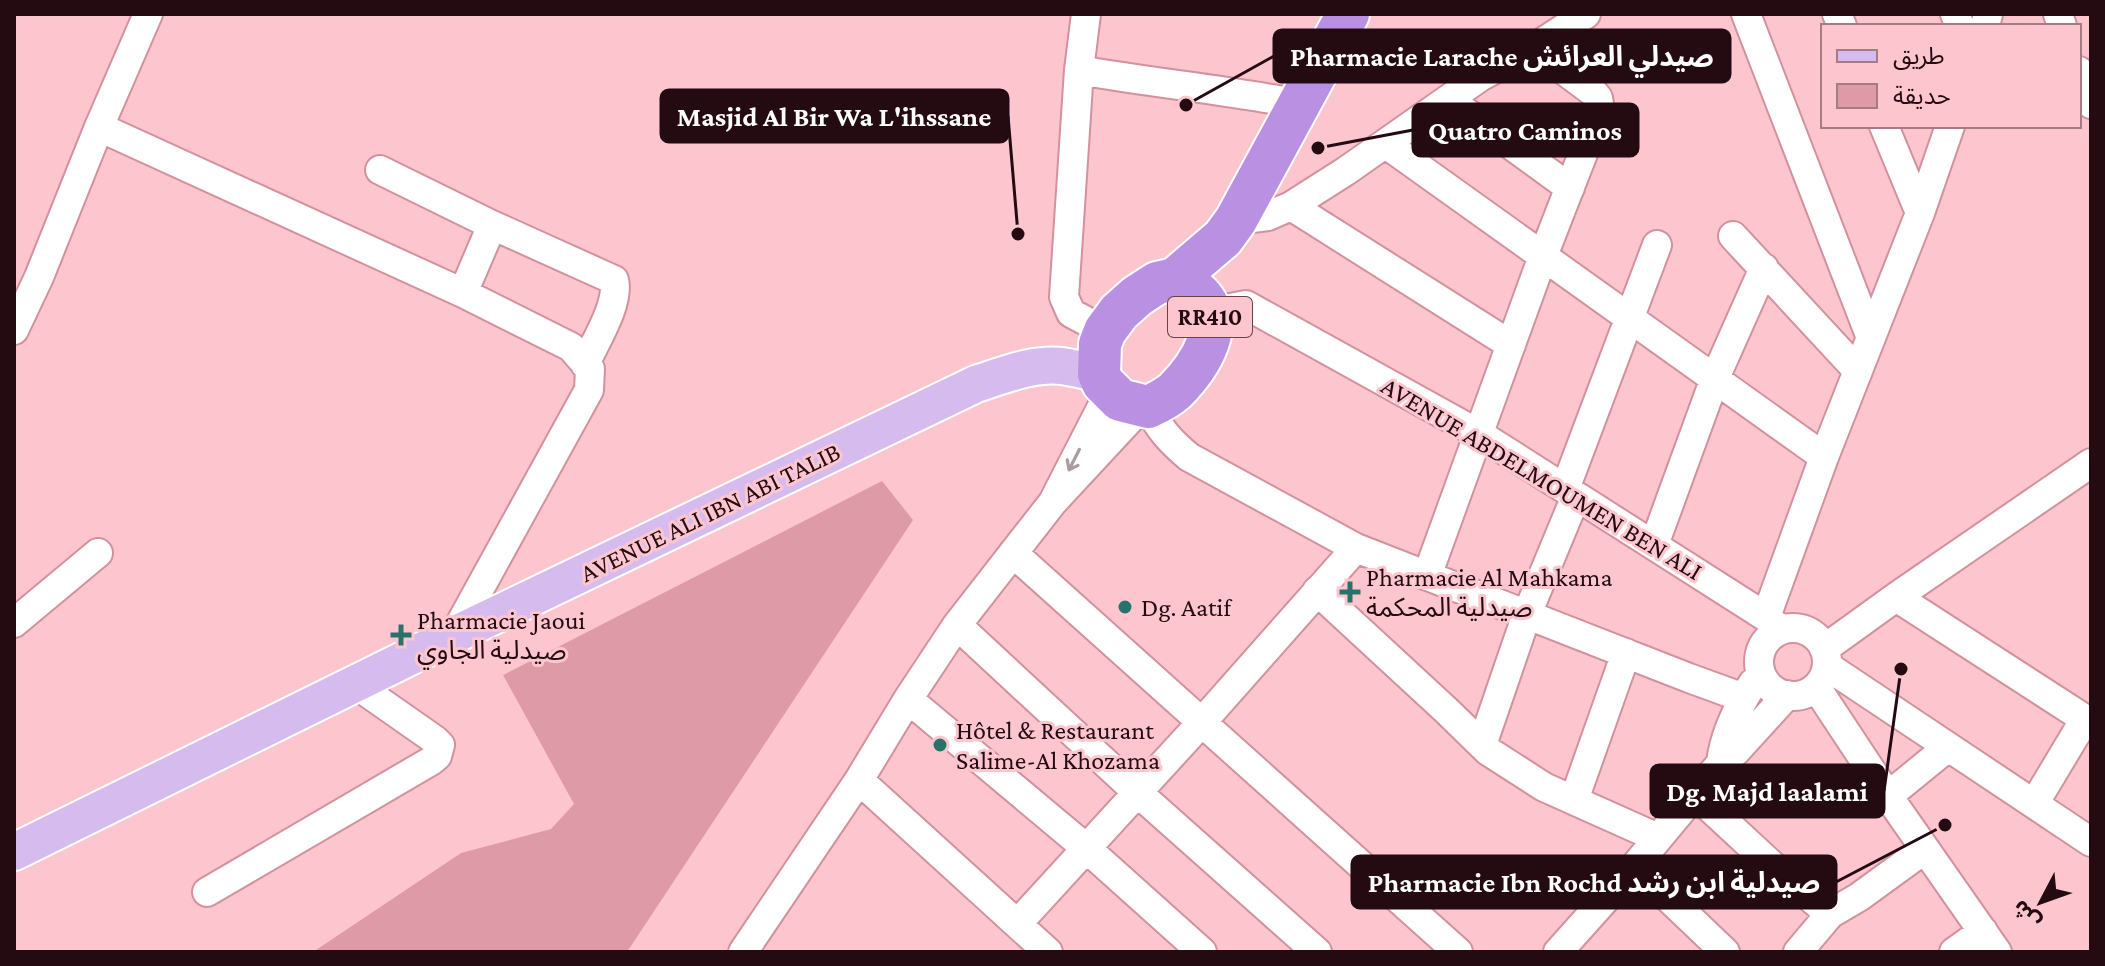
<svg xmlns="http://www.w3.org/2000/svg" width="2105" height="966" font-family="'Crimson Pro','Noto Sans Arabic',serif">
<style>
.green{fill:#df9aa7}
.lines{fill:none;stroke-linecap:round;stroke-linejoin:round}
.minor-casing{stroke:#d2919d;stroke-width:32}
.major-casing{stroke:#fff;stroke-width:40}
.highway-casing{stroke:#fff;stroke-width:46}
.minor{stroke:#fff;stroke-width:28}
.major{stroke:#d6bcee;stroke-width:36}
.highway{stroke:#ba90e3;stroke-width:42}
.oneway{stroke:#a79da0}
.poi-dot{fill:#29726c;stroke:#fdc6cf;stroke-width:3}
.labels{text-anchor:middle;stroke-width:6;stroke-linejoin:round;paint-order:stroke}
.shield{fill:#fdc6cf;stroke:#64434a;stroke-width:2}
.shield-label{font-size:24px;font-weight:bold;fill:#230b11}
.street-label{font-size:26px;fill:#230b11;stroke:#fdc6cf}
.poi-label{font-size:26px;fill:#230b11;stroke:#fdc6cf;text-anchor:start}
.leader{fill:none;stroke:#230b11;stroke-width:3}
.callout-dot{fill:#230b11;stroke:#fdc6cf;stroke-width:3}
.callout{fill:#230b11;stroke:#230b11;stroke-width:3}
.callout-label{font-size:28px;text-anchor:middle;font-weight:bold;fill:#fff}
</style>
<rect width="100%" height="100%" fill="#fdc6cf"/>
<path class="green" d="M882 481 913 520 627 952H313L461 853 551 829 574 804 503 675Z"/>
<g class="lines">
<g class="minor-casing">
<path id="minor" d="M1086 14 1079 70 1064 297 1071 313 1105 331
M1746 14 1871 338
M1837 14 1842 26
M1955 14 1960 26
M2058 14 2062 26
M1985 26 1988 14
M1079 70C1153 83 1226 90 1300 104
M2079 71 2091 104
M1449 100 1570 188
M1884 126 1920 213
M99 127 463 293 571 347 590 369 589 390 454 635
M1386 144 1824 457
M380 170 492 225 614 280C620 303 595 342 585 364
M1291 206 1511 345
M1236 220 1268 216 1291 206 1346 171 1480 77 1534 48 1586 14
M1733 236 1858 371
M463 293 492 225
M1210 312 1246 305 1479 434 1766 617 1781 630
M14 330 39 277 99 127 148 14
M1110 391 1053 502 1143 405
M1148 407C1160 430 1170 441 1189 457L1356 548 1689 678 1744 698
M1565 489 1657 245
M1654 545 1715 378 1764 268
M1013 553 1458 952
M1427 576 1543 256 1600 110 1598 98 1593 92 1534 48
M1317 591 1447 711 1488 751 1544 787 1658 838
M1896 597 2091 723
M1766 617 1824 457 1920 213 1950 126
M14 623 98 553
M957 625 1137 792 1317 952
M1759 662a34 34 0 1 1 68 0a34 34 0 1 1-68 0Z
M1824 649 1896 597 2091 463
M1827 666 2091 842
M1816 687 1888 796 1997 952
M908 699 1086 848 1202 952
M1482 745 1527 614 1576 496
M1721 763C1724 735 1738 707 1753 683
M859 780 1048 952
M1695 794 1776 869 1830 914 1859 897 1925 849
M1888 796 1948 747
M1574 800 1626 653
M2034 804 2085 719
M1635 866 1725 952
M207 892 431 761 437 756 440 745 435 740 355 684
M1018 923 1202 722 1356 548
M743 952 859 780 908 699 957 625 1053 502
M1558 952 1635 866 1721 763 1736 751 1787 695
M1798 952 1830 914
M1954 952 1983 931"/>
</g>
<g class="major-casing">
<path id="major" d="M14 852 454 635 976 384C1004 375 1032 363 1062 366 1075 368 1087 371 1099 374"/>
</g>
<g class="highway-casing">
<path id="highway" d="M1175 279C1184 282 1190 286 1197 292 1230 321 1199 367 1175 391 1167 398 1157 403 1148 407L1120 400 1103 383 1099 374 1100 344 1105 331 1119 312 1137 296 1157 283Z
M1175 279 1223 238 1236 220 1348 14"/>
</g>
<use href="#minor" class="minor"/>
<use href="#major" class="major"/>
<use href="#highway" class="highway"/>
</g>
<defs><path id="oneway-shaft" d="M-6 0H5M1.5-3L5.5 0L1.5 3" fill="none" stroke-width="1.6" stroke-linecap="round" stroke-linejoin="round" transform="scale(2)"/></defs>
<use class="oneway" href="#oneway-shaft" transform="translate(1074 460) rotate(117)"/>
<g class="poi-dot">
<path d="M1346 580h8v8h8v8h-8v8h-8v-8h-8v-8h8z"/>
<circle cx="1125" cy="607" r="8"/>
<path d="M397 623h8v8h8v8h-8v8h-8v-8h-8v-8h8z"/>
<circle cx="940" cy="745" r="8"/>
</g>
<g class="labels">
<rect class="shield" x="1168" y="297" width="84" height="40" rx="6"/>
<g class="shield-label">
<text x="1210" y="325">RR410</text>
</g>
<g class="street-label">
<text transform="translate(1542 478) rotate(31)" y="9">AVENUE ABDELMOUMEN BEN ALI</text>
<text transform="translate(710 512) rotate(-26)" y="9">AVENUE ALI IBN ABI TALIB</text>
</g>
<g class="poi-label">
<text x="1366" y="586">Pharmacie Al Mahkama<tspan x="1366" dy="30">صيدلية المحكمة</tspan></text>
<text x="1141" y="616">Dg. Aatif</text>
<text x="417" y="629">Pharmacie Jaoui<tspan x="417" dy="30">صيدلية الجاوي</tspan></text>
<text x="956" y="739">Hôtel &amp; Restaurant<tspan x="956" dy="30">Salime-Al Khozama</tspan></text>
</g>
</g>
<path class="leader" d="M1186 105L1274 56M1018 234L1008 116M1318 148L1413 130M1901 669L1884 791M1945 825L1836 882"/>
<g class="callout-dot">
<circle cx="1186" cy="105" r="8"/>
<circle cx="1018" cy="234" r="8"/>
<circle cx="1318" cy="148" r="8"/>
<circle cx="1901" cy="669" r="8"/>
<circle cx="1945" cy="825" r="8"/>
</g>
<g class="callout">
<rect x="1274" y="30" width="456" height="52" rx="8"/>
<rect x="661" y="90" width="347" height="52" rx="8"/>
<rect x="1413" y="104" width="225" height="52" rx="8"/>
<rect x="1651" y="765" width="233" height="52" rx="8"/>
<rect x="1352" y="856" width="484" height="52" rx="8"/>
</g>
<g class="callout-label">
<text x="1502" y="66">Pharmacie Larache صيدلي العرائش</text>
<text x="834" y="126">Masjid Al Bir Wa L'ihssane</text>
<text x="1525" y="140">Quatro Caminos</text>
<text x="1767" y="801">Dg. Majd laalami</text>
<text x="1594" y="892">Pharmacie Ibn Rochd صيدلية ابن رشد</text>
</g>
<rect width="2105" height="966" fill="none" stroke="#230b11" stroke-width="32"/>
<rect x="1821" y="24" width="260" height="104" fill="#fdc6cf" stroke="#a67b83" stroke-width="2"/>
<rect x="1837" y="50" width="40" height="12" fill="#d6bcee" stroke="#a67b83" stroke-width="2"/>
<text x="1893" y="64" font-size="24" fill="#230b11">طريق</text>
<rect x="1837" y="84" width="40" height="24" fill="#df9aa7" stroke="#a67b83" stroke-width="2"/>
<text x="1893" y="104" font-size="24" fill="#230b11">حديقة</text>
<g transform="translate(2041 902) rotate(229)" stroke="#fdc6cf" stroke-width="6" paint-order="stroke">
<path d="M0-6L14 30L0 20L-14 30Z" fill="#230b11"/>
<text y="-12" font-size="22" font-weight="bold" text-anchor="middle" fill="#230b11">ش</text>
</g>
</svg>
